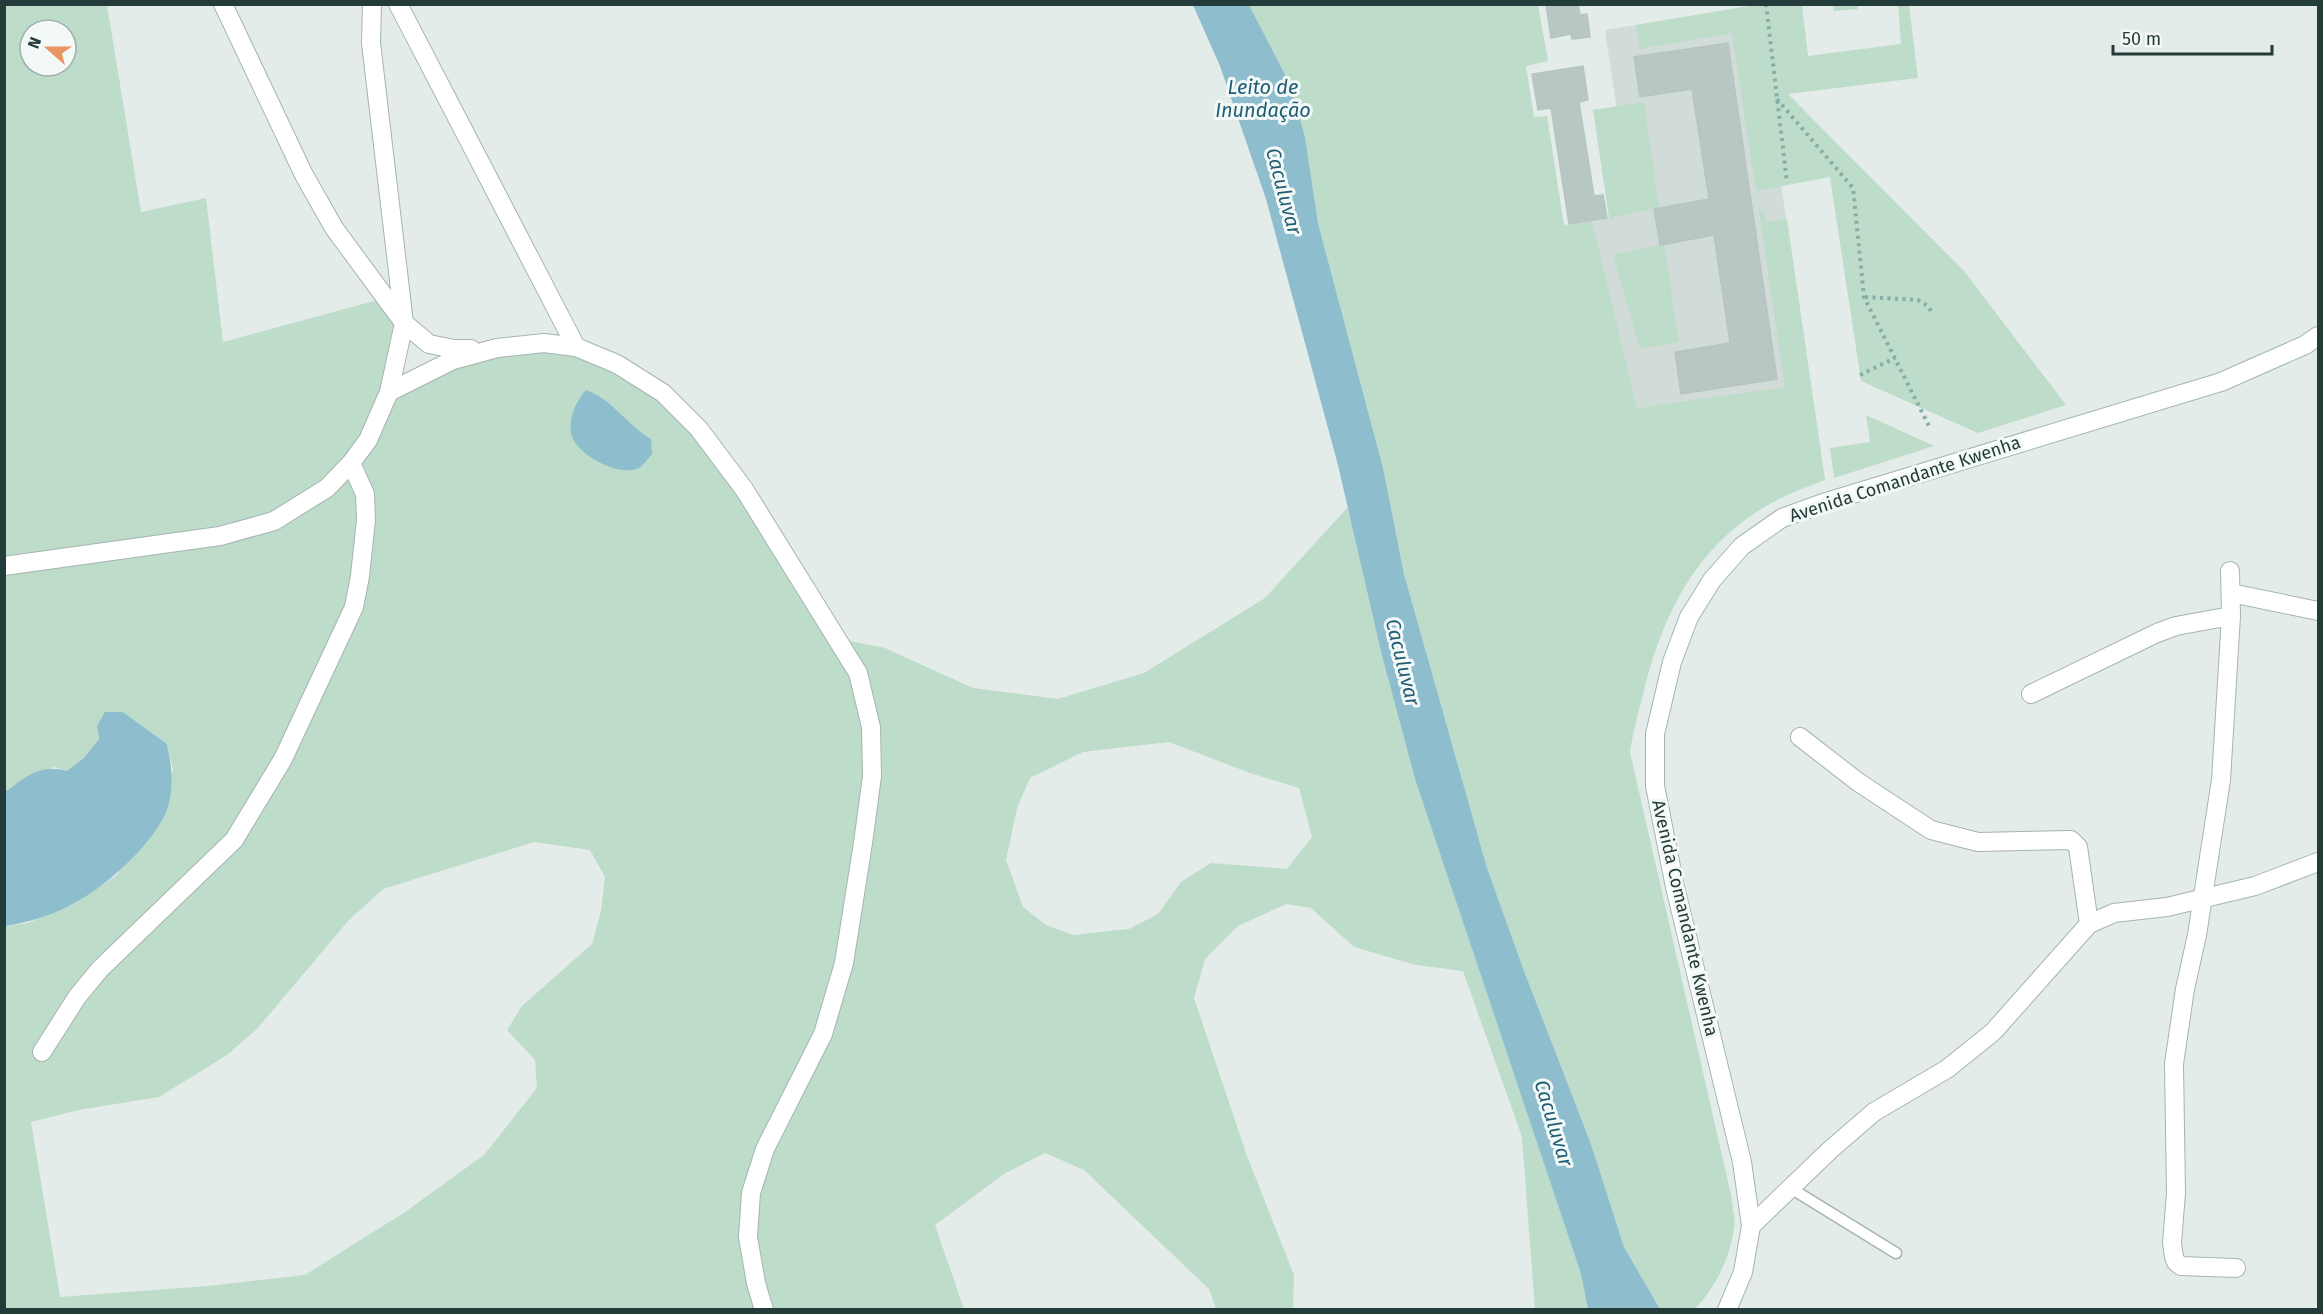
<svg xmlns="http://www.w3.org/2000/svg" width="2323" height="1314" font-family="'Fira Sans',sans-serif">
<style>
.built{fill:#d1dcd8}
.green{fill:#bddcc9;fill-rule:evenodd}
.water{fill:#8ebdce}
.building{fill:#b8c7c2;stroke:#b6c5c1;stroke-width:1.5}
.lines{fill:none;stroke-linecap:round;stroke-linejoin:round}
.service-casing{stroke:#a6b4b1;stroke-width:13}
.minor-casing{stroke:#a6b4b1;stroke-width:20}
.secondary-casing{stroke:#a2b7b2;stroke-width:20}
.path{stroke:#85aea6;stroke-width:4;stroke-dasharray:3 4.5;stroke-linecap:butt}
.service{stroke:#fff;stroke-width:10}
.minor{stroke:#fff;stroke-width:18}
.secondary{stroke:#fff;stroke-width:18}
.labels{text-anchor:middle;stroke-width:6;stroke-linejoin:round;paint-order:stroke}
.street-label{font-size:18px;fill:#243c39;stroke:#f3f9f7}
.water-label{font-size:20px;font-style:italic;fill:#215d75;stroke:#f3f9f7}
</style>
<rect width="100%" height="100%" fill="#e3ece9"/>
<path class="built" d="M1740 8 1781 184 1825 480 1780 498 1752 514 1724 536 1700 563 1683 588 1651 406 1637 408 1599 258 1592 221 1632 213 1605 30Z"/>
<path class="green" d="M1761 4 1802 5 1808 56 1901 44 1898 5H1909L1918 78 1788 94 1964 271 2066 405 1978 433 1861 381 1830 177 1756 191 1732 33 1640 49 1636 25Z
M5 5H107L141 212 206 198 223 342 385 298 404 323 389 391 453 360 544 343 617 364 699 429 835 638 885 648 973 688 1058 699 1144 673 1265 598 1348 507 1382 656 1415 779 1581 1274 1588 1309H1535L1522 1137 1463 971 1416 965 1354 947 1311 908 1286 904 1238 926 1205 959 1194 998 1247 1156 1294 1275 1293 1309H1216L1209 1289 1084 1170 1045 1153 1004 1174 935 1225 964 1309H5V926L28 923 72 905 117 875 173 771 167 744 123 712 97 726 99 739 84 759 67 771 54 767 12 786 5 792ZM30 30H66V66H30ZM1169 742 1250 773 1299 788 1312 837 1287 869 1211 863 1181 882 1158 914 1129 929 1073 935 1046 925 1023 907 1006 860 1017 808 1030 778 1083 752ZM534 842 590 850 605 877 601 911 592 944 522 1006 507 1030 535 1060 537 1088 484 1155 405 1212 305 1275 208 1286 60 1297 31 1122 78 1110 159 1097 227 1055 257 1029 348 921 383 889Z
M1249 5H1538L1548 61 1526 66 1534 117 1547 116 1564 225 1592 221 1637 408 1785 387 1759 211 1764 210 1766 222 1787 219 1825 480C1719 514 1670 586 1644 690 1639 711 1633 731 1630 752L1731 1195C1732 1206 1736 1218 1734 1229 1730 1258 1715 1288 1695 1309H1660L1624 1247 1591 1144 1524 971 1487 868 1404 574 1383 468 1318 223 1305 137 1290 84Z
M1833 5H1858V9L1834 11Z
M1644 102 1659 208 1609 218 1593 110Z
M1664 244 1679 342 1640 349 1613 255Z
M1866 415 1934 446 1834 478 1830 448 1870 442Z"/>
<path class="water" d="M1193 5H1249L1290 84 1305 137 1318 223 1383 468 1404 574 1487 868 1524 971 1591 1144 1624 1247 1660 1309H1588L1581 1274 1415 779 1382 656 1338 465 1266 199 1220 66Z
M586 390C612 399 627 425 651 439L652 454C648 458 644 465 639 468 620 478 574 454 571 433 569 417 576 401 586 390Z
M105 712H123L167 744C171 764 174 782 169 803 165 820 152 836 141 849 102 891 61 918 5 926V792C25 777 41 763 67 771L84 758 99 739 97 726Z"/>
<path class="building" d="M1546 4H1578L1580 15 1587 14 1590 37 1572 39 1571 34 1551 38Z
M1728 43 1777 379 1681 394 1675 352 1730 343 1714 235 1660 245 1654 209 1709 199 1692 89 1640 97 1634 57Z
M1583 66 1588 100 1579 102 1594 196 1603 195 1607 218 1569 224 1551 108 1538 110 1532 74Z"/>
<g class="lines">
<g class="service-casing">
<path id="service" d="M1792 1189 1896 1253"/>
</g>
<g class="minor-casing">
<path id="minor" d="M223 4 304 175 334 228 404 323 429 344 454 349H471
M398 4 576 347
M389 392 453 360 497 348 544 343 576 347 617 364 663 393 699 429 744 489 858 673 871 727 872 776 863 843 844 963 823 1034 765 1149 751 1193 748 1237 756 1283 764 1310
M4 566 220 536 274 521 327 488 351 463 368 440 389 392 404 323 371 43 372 4
M2230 571 2231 616 2221 780 2197 935 2185 989 2174 1064 2176 1193 2172 1243 2174 1257 2176 1262 2181 1266 2236 1268
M2231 593 2318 611
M2031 694 2157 633 2176 626 2231 616
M1800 737 1858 782 1931 830 1978 842 2071 840 2078 847 2089 924
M42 1052 77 997 100 969 234 840 283 759 354 607 360 576 366 520 365 494 351 463
M1751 1226 1830 1150 1874 1112 1947 1069 1993 1032 2089 924 2114 913 2167 907 2255 886 2318 862"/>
</g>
<g class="secondary-casing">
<path id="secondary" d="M1727 1310 1743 1272 1751 1226 1742 1162 1675 887 1655 786V734L1672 662 1689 617 1712 580 1742 546 1782 518 1826 502 2221 382 2305 345 2318 336"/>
</g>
<path class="path" d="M1766 4 1787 183
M1777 99 1853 188 1864 297 1930 428
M1865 297 1918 300 1928 306 1933 314
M1860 375 1895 358"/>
<use href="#service" class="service"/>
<use href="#minor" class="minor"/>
<use href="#secondary" class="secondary"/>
</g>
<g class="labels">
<g class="street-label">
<text transform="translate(1905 479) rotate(-18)" y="6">Avenida Comandante Kwenha</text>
<text transform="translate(1685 918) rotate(77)" y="6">Avenida Comandante Kwenha</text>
</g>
<g class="water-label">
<text x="1263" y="94">Leito de<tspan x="1263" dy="23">Inundação</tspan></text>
<text transform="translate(1284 191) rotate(75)" y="7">Caculuvar</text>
<text transform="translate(1403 662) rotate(76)" y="7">Caculuvar</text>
<text transform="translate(1554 1123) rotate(73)" y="7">Caculuvar</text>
</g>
</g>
<rect width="2323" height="1314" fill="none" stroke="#243c39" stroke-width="12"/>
<g transform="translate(48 48) rotate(291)"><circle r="28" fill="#f3f9f7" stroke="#a0adab" stroke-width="1.5"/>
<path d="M0-4.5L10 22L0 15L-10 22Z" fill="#ea9463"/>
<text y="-9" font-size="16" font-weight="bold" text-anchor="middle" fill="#243c39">N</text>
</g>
<path d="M2113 45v9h159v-9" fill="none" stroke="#243c39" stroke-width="3"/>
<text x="2122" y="45" font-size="18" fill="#243c39" stroke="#f3f9f7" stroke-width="4.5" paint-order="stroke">50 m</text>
</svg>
